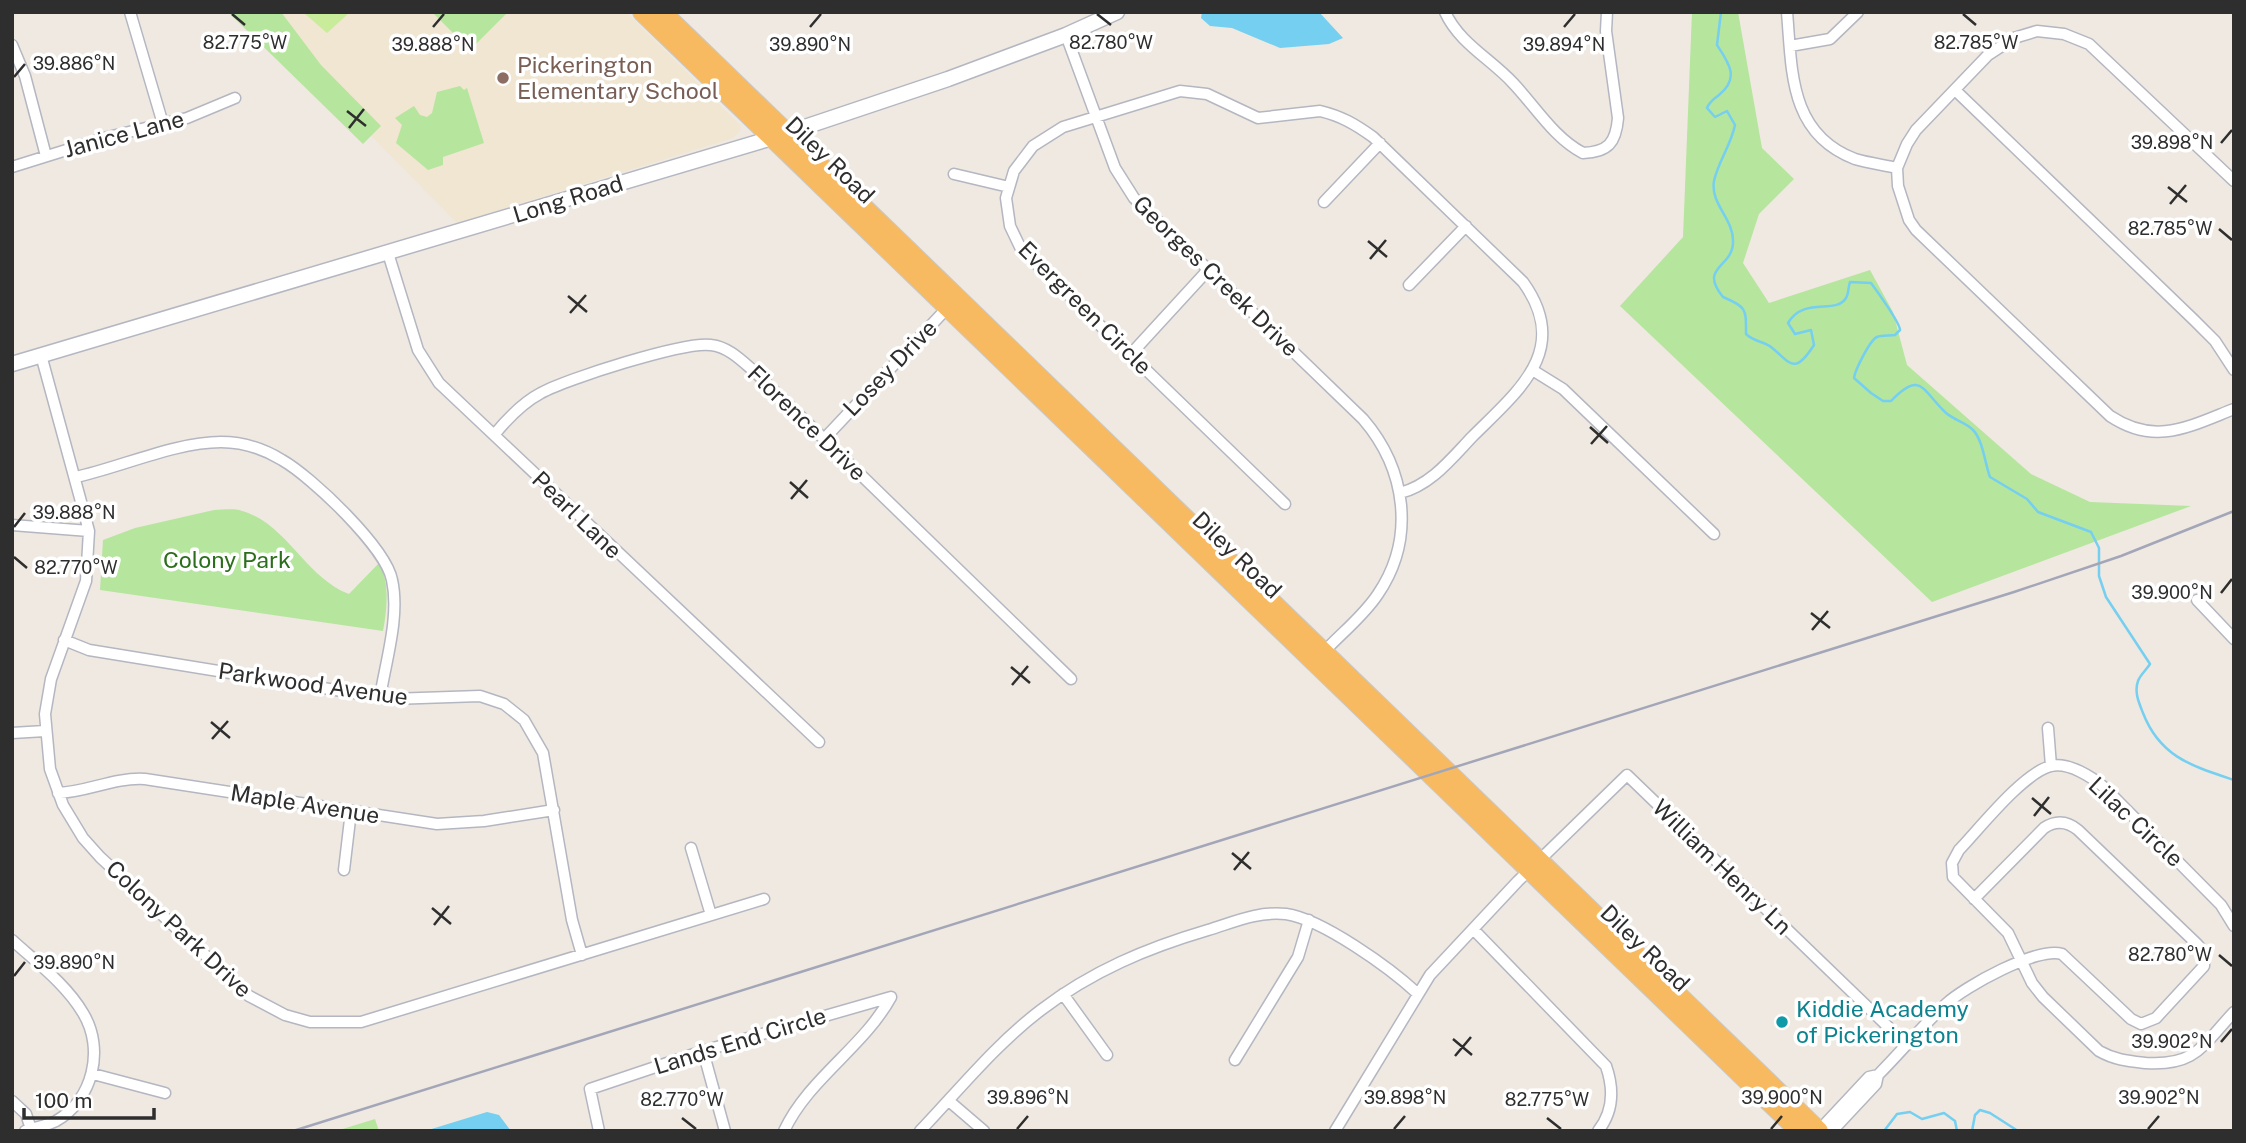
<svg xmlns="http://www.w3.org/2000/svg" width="2246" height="1143" font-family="'Public Sans',sans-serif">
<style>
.education{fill:#f0e6d1}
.green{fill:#b6e59e}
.pitch{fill:#c9ec9a}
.water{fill:#75cff0}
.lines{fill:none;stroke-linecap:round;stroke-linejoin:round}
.stream{stroke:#75cff0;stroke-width:2.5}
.minor-casing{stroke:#b4b7c1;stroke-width:13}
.secondary-casing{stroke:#b4b7c1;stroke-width:17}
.trunk-casing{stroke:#c9c9c9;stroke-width:20}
.minor{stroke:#fff;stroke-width:10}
.secondary{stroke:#fff;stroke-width:14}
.trunk{stroke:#f8ba60;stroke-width:18}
.rail{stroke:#a3a6b8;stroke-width:2.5}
.ticks{fill:none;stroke:#2e2e2e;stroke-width:2.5}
.education-dot{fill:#8d6e63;stroke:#fff;stroke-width:2.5}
.culture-dot{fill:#0f9aa8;stroke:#fff;stroke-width:2.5}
.labels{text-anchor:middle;stroke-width:7;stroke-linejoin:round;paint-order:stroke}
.education-label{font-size:23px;fill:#785e54;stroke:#fff;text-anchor:start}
.street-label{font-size:23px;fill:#2e2e2e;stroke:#fff}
.park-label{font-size:23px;fill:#2c6e1b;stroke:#fff}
.culture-label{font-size:23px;fill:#0d838f;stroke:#fff;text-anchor:start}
.ticks-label{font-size:18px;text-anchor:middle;fill:#2e2e2e;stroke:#fff;stroke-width:7;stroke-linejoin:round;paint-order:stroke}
</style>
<rect width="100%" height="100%" fill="#efe9e1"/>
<path class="education" d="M249 12H626L741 126 740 131 733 138 457 223Z"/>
<path class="green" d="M228 12H281L321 65 381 126 363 144Z
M432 12H508L470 50Z
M1692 12H1738L1762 148 1794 179 1759 214 1743 263 1769 303 1870 270 1893 312 1907 365 2031 474 2090 502 2191 506 1932 602 1620 306 1683 237Z
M460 86 464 90 467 88 484 143 443 157V165L428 170 396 143 402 125 395 118 414 106 420 115 427 117 432 113 437 92Z
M214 510C223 510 234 508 242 511 286 523 306 578 349 594L379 563C390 582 387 610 383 631L100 590 103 540 135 528Z
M375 1119 379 1131H336Z"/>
<path class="pitch" d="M303 12H350L327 33Z"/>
<path class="water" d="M1202 12H1319L1343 38 1329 44 1280 48 1232 28 1210 26 1201 18Z
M487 1112 499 1115 511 1131H425Z"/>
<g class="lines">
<path class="stream" d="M1721 12 1717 45C1729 63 1740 78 1719 95 1713 100 1710 101 1707 108L1715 117 1727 111 1735 125C1731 145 1718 162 1714 181 1710 204 1734 219 1733 242 1733 268 1698 266 1723 297 1747 307 1746 309 1746 334 1754 342 1763 341 1771 347 1791 363 1794 376 1814 345L1811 330 1795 334 1788 323C1804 296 1836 315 1846 298 1849 293 1848 287 1850 282L1871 283C1877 291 1900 323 1900 330L1895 335C1889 336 1882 335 1877 337 1870 340 1855 370 1854 378L1871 393 1883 401H1891C1921 370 1922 390 1945 412 1953 420 1966 422 1973 430 1983 440 1985 464 1990 477L2027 499 2038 512 2091 532 2099 548V576L2106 597 2150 664C2147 669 2140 675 2138 681 2134 692 2139 703 2143 713 2160 757 2192 766 2234 780
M1884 1131 1897 1114 1910 1112 1922 1119 1944 1113 1955 1121 1957 1131
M1972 1131 1975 1115 1980 1110 1990 1113 2018 1131"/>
<g class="minor-casing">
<path id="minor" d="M130 12 163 124
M1445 12C1459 43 1491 59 1513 83 1535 106 1554 138 1583 153 1608 152 1616 143 1618 118L1606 31 1607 12
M1787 12C1792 71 1789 134 1855 159 1868 163 1884 165 1897 168
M1066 35 1115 168 1134 198 1363 419C1406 469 1416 538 1378 594 1363 617 1340 634 1322 654
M12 45 25 76 46 156
M1790 46 1830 39 1858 12
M1955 90 2194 320 2215 341 2234 370
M12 167 108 137 187 118 235 98
M954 174 1009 187
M2234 181 2089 44 2064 34 2037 31 2014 38 1988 55 1916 130 1907 144 1897 168 1898 186 1909 220 1916 230 2110 416C2155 446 2188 427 2234 409
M1324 202 1380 143
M388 253 418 350 439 383 819 742
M1409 285 1466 226
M41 355 89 531 86 581 51 679 45 714 50 769 63 805 83 838 100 857 249 996 285 1015 310 1022H361L764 899
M1130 355 1208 270
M1534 371 1563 389 1714 534
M494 435C507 419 522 403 541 393 566 379 685 341 711 345 729 347 742 361 756 373L1071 679
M824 439 950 305
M76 477C121 467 176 442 221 442 243 442 264 449 282 460 312 477 386 548 392 580 400 616 386 660 380 697
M1285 504 1021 249 1010 226 1006 198 1014 171 1033 146 1063 127 1180 91 1207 94 1258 118 1320 111C1341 116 1355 124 1373 137L1523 282C1572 350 1518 391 1472 437 1451 459 1431 485 1400 493
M12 525 89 531
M2197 600 2234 639
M64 640 89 650 391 699 480 696 504 704 524 720 543 753 572 920 582 955
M2048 728 2051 766
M12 733 45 731
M58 793C88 792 114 777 145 779L437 824 484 821 554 810
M691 848 711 915
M344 870 351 811
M2234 926 2221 905 2105 788C2092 777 2069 762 2051 766 2023 773 1980 828 1959 850L1952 863 1953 877 2008 933 2032 983 2043 997 2099 1051C2115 1060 2128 1061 2146 1063 2196 1066 2202 1046 2234 1012
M1473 929 1606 1066C1614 1089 1614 1111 1598 1131
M12 940C36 962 66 984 83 1013 105 1049 93 1100 56 1121 46 1126 36 1127 25 1131
M1063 994 1107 1055
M703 1051 725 1131
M1235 1060 1298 957 1309 920
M93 1074 165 1093
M12 1101 26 1114 31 1129
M949 1101 984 1131
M599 1131 590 1089 703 1051 891 997
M784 1131C809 1078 863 1048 891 997
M920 1131C959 1090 996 1044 1041 1010 1092 971 1147 948 1208 930 1234 922 1258 911 1286 914 1322 919 1390 968 1417 993
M1335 1131 1430 975 1518 881 1627 775 1907 1045
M1825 1131 1826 1123 1869 1077 1878 1075
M1826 1131 1833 1130 1876 1084 1878 1075C1901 1052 1922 1026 1946 1004 1964 987 2038 946 2062 954L2131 1019 2141 1024 2156 1018 2204 966V952L2197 944 2078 830C2067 821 2056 820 2044 828L1974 899"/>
</g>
<g class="secondary-casing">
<path id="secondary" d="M12 364 772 138 948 79 1066 35 1117 12"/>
</g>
<g class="trunk-casing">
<path id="trunk" d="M642 12 1799 1131
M662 12 1819 1131"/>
</g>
<use href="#minor" class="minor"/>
<use href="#secondary" class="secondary"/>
<use href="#trunk" class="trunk"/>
<path class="rail" d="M293 1131 2014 592 2121 556 2234 511"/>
</g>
<path class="ticks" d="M232 14 245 25M1097 14 1111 25M1963 14 1976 25M433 27 444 14M810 27 821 14M1564 27 1575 14M14 77 25 64M347 111 366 126M349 128 364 109M2221 143 2232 130M2168 187 2187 202M2170 204 2186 185M2219 229 2232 240M1368 241 1387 257M1370 259 1386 240M568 296 587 312M570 313 586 295M1590 427 1608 443M1591 444 1607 426M790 482 808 498M791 499 807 480M14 527 25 513M14 557 27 568M2221 593 2232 579M1811 613 1830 628M1812 630 1828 611M1011 667 1030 683M1012 685 1028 666M211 722 230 738M212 739 228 721M2032 798 2051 814M2034 816 2049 797M1232 853 1251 869M1234 870 1249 852M432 908 451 924M434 925 449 906M2219 955 2232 966M14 976 25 962M1453 1039 1472 1055M2221 1042 2232 1029M1455 1056 1471 1037M682 1118 696 1129M1547 1118 1561 1129M1017 1129 1028 1116M1394 1129 1405 1116M1771 1129 1782 1116M2148 1129 2159 1116"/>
<circle class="education-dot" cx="503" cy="78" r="7"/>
<circle class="culture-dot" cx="1782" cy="1022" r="7"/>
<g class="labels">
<g class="education-label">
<text x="517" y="73">Pickerington<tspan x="517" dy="26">Elementary School</tspan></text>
</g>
<g class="street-label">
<text transform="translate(124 134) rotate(-15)" y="8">Janice Lane</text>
<text transform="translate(830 160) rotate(44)" y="8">Diley Road</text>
<text transform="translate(568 199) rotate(-17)" y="8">Long Road</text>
<text transform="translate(1216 276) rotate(44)" y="8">Georges Creek Drive</text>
<text transform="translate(1085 308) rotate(45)" y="8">Evergreen Circle</text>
<text transform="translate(890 368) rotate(-46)" y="8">Losey Drive</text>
<text transform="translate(807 423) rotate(44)" y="8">Florence Drive</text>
<text transform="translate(577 515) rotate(44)" y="8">Pearl Lane</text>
<text transform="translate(1237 555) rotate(44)" y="8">Diley Road</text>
<text transform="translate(313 684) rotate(8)" y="8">Parkwood Avenue</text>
<text transform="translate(305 804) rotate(9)" y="8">Maple Avenue</text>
<text transform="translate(2136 822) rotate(43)" y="8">Lilac Circle</text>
<text transform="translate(1722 867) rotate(44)" y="8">William Henry Ln</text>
<text transform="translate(179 929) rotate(43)" y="8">Colony Park Drive</text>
<text transform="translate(1645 948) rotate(44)" y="8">Diley Road</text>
<text transform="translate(740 1041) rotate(-17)" y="8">Lands End Circle</text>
</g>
<g class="park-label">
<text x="227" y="568">Colony Park</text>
</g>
<g class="culture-label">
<text x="1796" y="1017">Kiddie Academy<tspan x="1796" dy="26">of Pickerington</tspan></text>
</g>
</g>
<g class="ticks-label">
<text x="245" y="49">82.775°W</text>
<text x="1111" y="49">82.780°W</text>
<text x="1976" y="49">82.785°W</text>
<text x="433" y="51">39.888°N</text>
<text x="810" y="51">39.890°N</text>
<text x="1564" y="51">39.894°N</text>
<text x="74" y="70">39.886°N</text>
<text x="2172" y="149">39.898°N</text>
<text x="2170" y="235">82.785°W</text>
<text x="74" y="519">39.888°N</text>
<text x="76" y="574">82.770°W</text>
<text x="2172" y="599">39.900°N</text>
<text x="2170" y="961">82.780°W</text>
<text x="74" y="969">39.890°N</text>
<text x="2172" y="1048">39.902°N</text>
<text x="1028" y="1104">39.896°N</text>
<text x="1405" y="1104">39.898°N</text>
<text x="1782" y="1104">39.900°N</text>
<text x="2159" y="1104">39.902°N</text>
<text x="682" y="1106">82.770°W</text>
<text x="1547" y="1106">82.775°W</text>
</g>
<rect width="2246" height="1143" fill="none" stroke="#2e2e2e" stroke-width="28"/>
<path d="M24 1108v10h130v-10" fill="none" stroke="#2e2e2e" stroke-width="3.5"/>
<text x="35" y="1108" font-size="21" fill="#2e2e2e" stroke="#ffffff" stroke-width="5" paint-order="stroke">100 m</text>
</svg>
